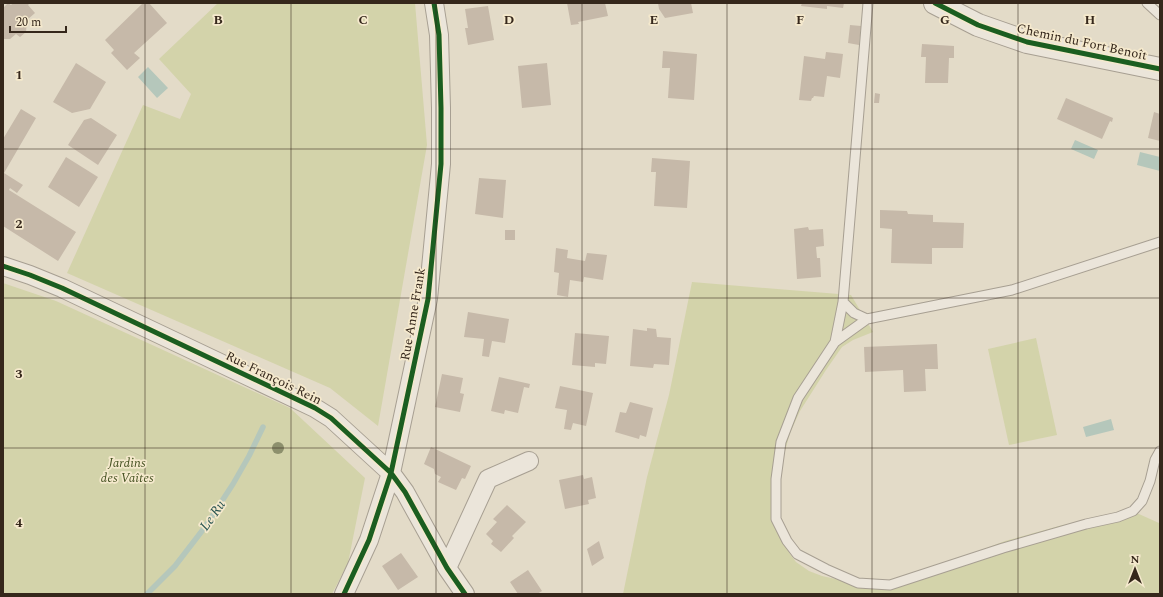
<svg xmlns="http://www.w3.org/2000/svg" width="1163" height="597" font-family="Spectral,serif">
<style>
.green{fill:#d3d3aa}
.water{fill:#b5c7bb}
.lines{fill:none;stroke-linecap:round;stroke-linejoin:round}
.stream{stroke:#b5c7bb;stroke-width:5.5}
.building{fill:#c6b9a9}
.service-casing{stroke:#a79f92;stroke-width:11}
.minor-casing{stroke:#a79f92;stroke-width:20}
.tertiary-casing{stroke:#a79f92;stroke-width:24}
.service{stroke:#ebe5da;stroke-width:9}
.minor{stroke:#ebe5da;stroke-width:18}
.tertiary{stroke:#ebe5da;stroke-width:22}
.cycleway-casing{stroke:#f5e9cd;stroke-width:8}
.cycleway{stroke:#1b5e20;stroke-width:5}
.tree{fill:#8d906d}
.grid{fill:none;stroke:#35271b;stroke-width:1;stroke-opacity:0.55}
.labels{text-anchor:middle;stroke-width:3.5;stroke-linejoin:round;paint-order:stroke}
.street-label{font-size:13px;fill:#35271b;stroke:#f5e9cd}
.park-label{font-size:13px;font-style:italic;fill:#465222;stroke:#f5e9cd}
.water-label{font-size:14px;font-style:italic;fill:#2a5552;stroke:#f5e9cd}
.grid-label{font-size:13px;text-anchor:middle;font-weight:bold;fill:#35271b;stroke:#f5e9cd;stroke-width:3.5;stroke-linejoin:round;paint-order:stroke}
</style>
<rect width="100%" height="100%" fill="#e3dbc8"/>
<path class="green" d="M218 3H415L427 145 378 426 330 388 67 273 143 105 180 119 191 94 159 59Z
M692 282 851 295 873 332 853 340 842 347 826 370 800 411 790 433 781 466 778 497 780 534 790 554 796 562 809 571 822 576 840 580 883 582 937 567 1005 541 1059 526 1130 510 1159 523 1160 527V594H623L647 477 669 395Z
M3 283 56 301 290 408 365 478 348 563 332 594H3Z
M1036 338 1057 435 1009 445 988 349Z"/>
<path class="water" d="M148 67 168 88 157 98 138 77Z
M1075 140 1098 150 1094 159 1071 149Z
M1140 152 1160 157V171L1137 165Z
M1111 419 1114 430 1086 437 1083 427Z"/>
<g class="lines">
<path class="stream" d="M147 594 175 566 205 527 233 484 249 456 263 427"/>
</g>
<path class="building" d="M8 3 11 5 12 4 11 3H30L28 5 35 13 27 20 26 32 20 37 16 34 10 39H3V8Z
M143 3H149L167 23 134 53 140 58 127 70 111 53 114 50 105 40Z
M567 3H605L608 16 578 22 579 24 571 25Z
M658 3H691L693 13 665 18 659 9Z
M802 3H844L843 8 827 6V9L801 6Z
M488 6 494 40 468 45 465 28H468L465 9Z
M850 25 861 26 859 45 848 43Z
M922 44 954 46V58H949L948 83H925L926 57H921Z
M663 51 697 54 694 100 668 98 670 68H662Z
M826 52 843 54 840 78 827 76 824 97 814 96 813 98H812L811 101 799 100 804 56 825 59Z
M76 63 106 82 90 109 72 113 53 102Z
M547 63 551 105 522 108 518 66Z
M875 93 880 94 879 103H874Z
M1066 98 1113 118 1112 122 1110 121 1102 139 1057 119Z
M21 109 36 118 4 173 23 185 17 193 10 188 9 190 76 232 58 261 3 226V139Z
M1154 112 1160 114V141L1148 138Z
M91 118 117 135 98 165 68 145 84 120Z
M66 157 98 177 79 207 48 187Z
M652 158 690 161 687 208 654 206 656 172H651Z
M479 178 506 180 503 218 475 214Z
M880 210 907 211 908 214 933 215V222L964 223 963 248H932V264L891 263 892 229 880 228Z
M808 227 809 230 823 229 824 246 816 247 817 258H820L821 277 797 279 794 229Z
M505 230H515V240H505Z
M556 248 568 250 567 258 585 261 587 253 607 255 603 280 584 277 583 282 570 280 568 297 557 295 559 273 554 272Z
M468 312 509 319 505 343 492 341 489 357 482 356 484 339 464 337Z
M647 328 656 329 657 337 671 338 669 365 654 364 653 368 630 366 633 329 647 331Z
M575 333 609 336 606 364 595 363V367L572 365Z
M937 344 938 369H925L926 391 904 392 903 370 865 372 864 347Z
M442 374 463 378 460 393 464 394 460 412 435 407Z
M499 377 530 384 529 388 524 387 518 413 505 410 504 414 491 411Z
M560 386 593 393 586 426 573 423 571 430 564 429 567 410 555 408Z
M630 402 653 408 646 437 640 435 639 439 615 432 620 412 626 413Z
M431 447 471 466 465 479 462 478 456 490 438 482 441 477 435 474 434 469 424 464Z
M583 475 584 479 592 477 596 498 588 500 589 504 565 509 559 480Z
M507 505 526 522 512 536 514 538 501 552 491 544 493 541 486 534 497 522 493 519Z
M599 541 604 558 592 566 587 549Z
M401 553 418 577 398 590 382 566Z
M528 570 542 591 537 594H518L510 582Z"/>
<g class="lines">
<g class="service-casing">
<path id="service" d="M868 3 843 302 854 313 867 319 1012 290 1160 242
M1147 3 1160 15
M867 319 835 342 798 398 781 442 776 479V519L787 541 797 554 826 569 858 583 890 585 1003 548 1086 524 1118 517 1133 511 1142 501 1150 481 1155 460 1160 451
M835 342 843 302"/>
</g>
<g class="minor-casing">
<path id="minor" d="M3 266 30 275 62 288 315 408 331 418 391 473 405 492 447 568 465 594
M447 568 488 479 529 461
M344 594 369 540 391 473 428 299 441 164V108L439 35 434 3"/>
</g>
<g class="tertiary-casing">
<path id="tertiary" d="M935 3 978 25 1027 42 1160 69"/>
</g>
<use href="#service" class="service"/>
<use href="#minor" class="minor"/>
<use href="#tertiary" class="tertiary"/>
<g class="cycleway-casing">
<path id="cycleway" d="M935 3 978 25 1027 42 1160 69
M3 266 30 275 62 288 315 408 331 418 391 473 405 492 447 568 465 594
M344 594 369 540 391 473 428 299 441 164V108L439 35 434 3"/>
</g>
<use href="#cycleway" class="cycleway"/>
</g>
<circle class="tree" cx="278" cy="448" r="6"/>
<path class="grid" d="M145 3V594M291 3V594M436 3V594M582 3V594M727 3V594M872 3V594M1018 3V594M3 149H1160M3 298H1160M3 448H1160"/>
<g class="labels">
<g class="street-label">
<text transform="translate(1082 41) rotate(12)" y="5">Chemin du Fort Benoît</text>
<text transform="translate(412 314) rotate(-80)" y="5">Rue Anne Frank</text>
<text transform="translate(274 377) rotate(26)" y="5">Rue François Rein</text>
</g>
<g class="park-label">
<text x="127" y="467">Jardins<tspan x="127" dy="15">des Vaîtes</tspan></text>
</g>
<g class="water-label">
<text transform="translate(212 515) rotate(-55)" y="5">Le Ru</text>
</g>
</g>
<g class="grid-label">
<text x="218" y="24">B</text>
<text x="363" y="24">C</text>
<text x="509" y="24">D</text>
<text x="654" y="24">E</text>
<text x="800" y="24">F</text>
<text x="945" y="24">G</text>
<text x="1090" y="24">H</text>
<text x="19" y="79">1</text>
<text x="19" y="228">2</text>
<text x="19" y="378">3</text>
<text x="19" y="527">4</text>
</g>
<rect width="1163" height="597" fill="none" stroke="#35271b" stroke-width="8"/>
<g transform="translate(1135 569)" stroke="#f5e9cd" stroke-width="3" paint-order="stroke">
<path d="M0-3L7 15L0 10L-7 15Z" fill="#35271b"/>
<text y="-6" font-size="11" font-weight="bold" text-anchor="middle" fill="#35271b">N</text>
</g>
<path d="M10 26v6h56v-6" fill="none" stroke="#35271b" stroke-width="2"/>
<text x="16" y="26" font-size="12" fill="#35271b" stroke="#f5e9cd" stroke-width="3" paint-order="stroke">20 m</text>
</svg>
